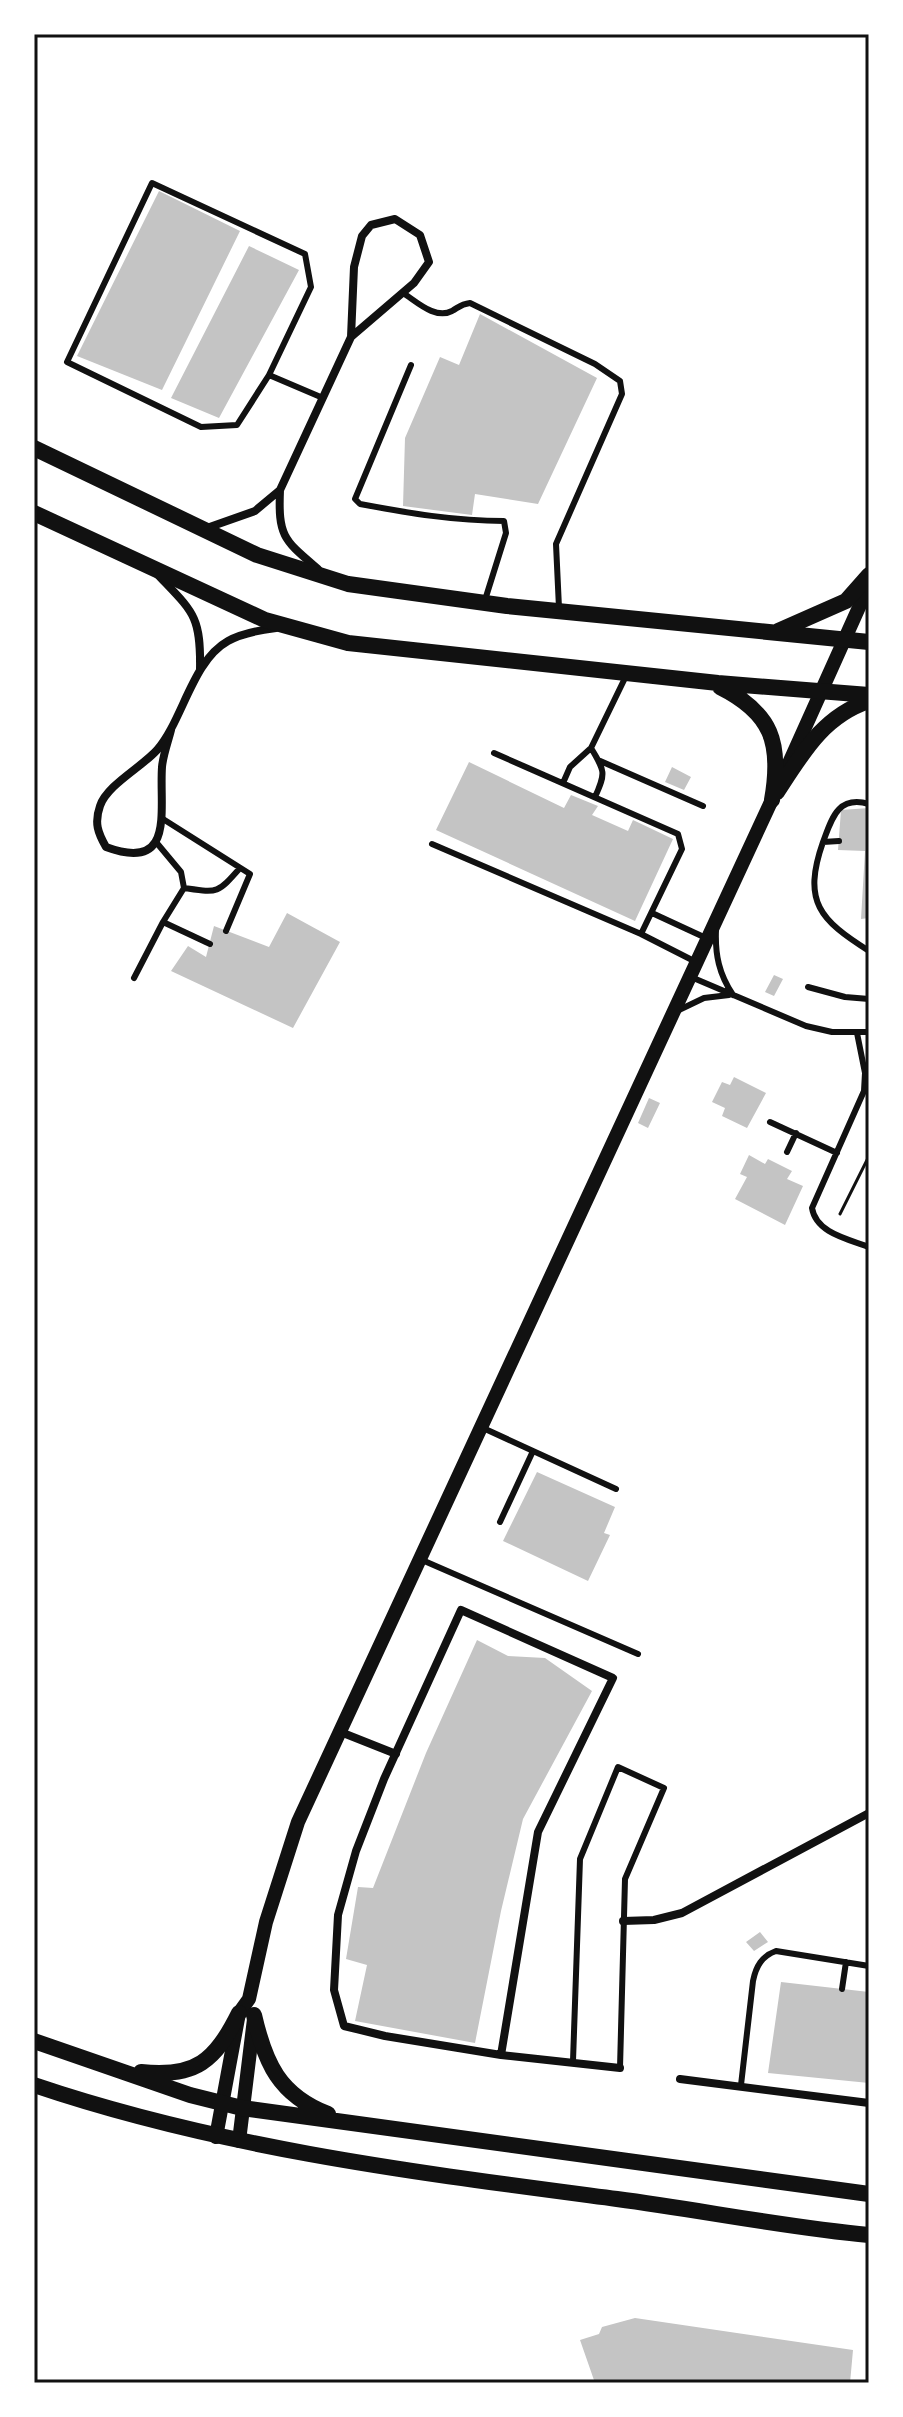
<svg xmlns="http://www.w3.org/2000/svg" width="903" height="2417" font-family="'PT Serif',serif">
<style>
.building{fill:#c4c4c4}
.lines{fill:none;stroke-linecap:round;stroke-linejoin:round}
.path{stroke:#111;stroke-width:3}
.service{stroke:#111;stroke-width:6}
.minor{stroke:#111;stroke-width:8}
.tertiary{stroke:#111;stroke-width:14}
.secondary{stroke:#111;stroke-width:16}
.neatline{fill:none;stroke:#111;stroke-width:3}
</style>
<rect width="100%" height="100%" fill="#fff"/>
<path class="building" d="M159 191 240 231 162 390 77 356Z
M249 246 299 270 219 418 171 398Z
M480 314 597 378 538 504 475 494 472 515 403 506 405 438 440 357 459 365Z
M469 762 564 808 571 795 598 806 592 815 628 831 633 820 673 839 635 921 436 830Z
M672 767 691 777 684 790 665 782Z
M869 808V918L861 919 865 851 838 850 841 810Z
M287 913 340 942 293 1028 171 971 188 946 206 957 214 926 269 947Z
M774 975 783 979 774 996 765 992Z
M734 1077 766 1093 747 1128 722 1116 725 1108 712 1102 722 1082 730 1085Z
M649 1098 660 1103 648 1128 638 1123Z
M749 1155 765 1164 768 1159 792 1171 787 1179 803 1186 785 1225 735 1199 747 1177 740 1174Z
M537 1472 615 1507 604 1533 610 1535 588 1581 503 1541Z
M477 1640 508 1656 545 1658 592 1691 523 1819 501 1911 475 2043 355 2021 367 1965 346 1959 358 1887 373 1888 426 1753Z
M760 1932 768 1942 754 1951 746 1942Z
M781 1982 869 1992V2083L768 2073Z
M635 2318 853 2350 850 2383H595L580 2340 599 2334 602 2327Z"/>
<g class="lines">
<path class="path" d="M840 1214 869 1156"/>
<path class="service" d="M152 183 305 254 311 287 269 375 237 425 201 427 67 362Z
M403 293C416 301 435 320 452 311 459 307 461 304 470 303L595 364 620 381 622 394 556 544 559 608
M411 365 355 499 360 504C408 513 455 521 504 521L506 533 485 600
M269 375 323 398
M591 748C605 771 606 773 595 797
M494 753 678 834 682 849 641 934
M598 760 703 806
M563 783 570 767 591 748 626 676
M163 819 250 874 226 931
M839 841 823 842C832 818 838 795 869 804
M823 842C802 902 820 920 869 951
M432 844 641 934 696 962
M184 888C218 893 217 894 240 868
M652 913 706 938
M163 922 210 944
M716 930C715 955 719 974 733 995
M691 977 806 1026 832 1032H869
M134 978 163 922 184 888 181 872 156 842
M808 987 845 997 869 999
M679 1010 704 998 729 995
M857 1033 865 1073 864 1091 812 1208C816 1233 848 1239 869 1247
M770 1122 837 1153
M787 1152 796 1133
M483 1428 616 1489
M500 1522 533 1451
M422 1560 638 1654
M842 1989 846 1962
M573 2061 580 1859 618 1767 664 1788 625 1879 620 2068
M741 2085 753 1981C756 1966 762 1956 776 1951L869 1966"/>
<path class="minor" d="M204 529 255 511 280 490
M318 569C284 540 278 537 280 490L351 337 354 267 362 236 371 225 395 219 420 235 429 262 414 283 351 337
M157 574C193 612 201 615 200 669
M171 730C168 742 163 755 162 767 159 810 176 873 106 847 98 833 94 823 100 806 107 785 142 767 157 750 183 720 192 661 228 641 242 633 260 630 276 628
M338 1731 396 1754
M623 1921 654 1920 682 1913 869 1813
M501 2055 538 1832 613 1678 461 1610 384 1779 356 1851 338 1915 334 1990 344 2026 385 2036 501 2055 620 2068
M680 2079 869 2103"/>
<path class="tertiary" d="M785 772 869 585
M216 2137 239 2013 249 1999 266 1922 298 1822 776 791
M239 2141 254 2019"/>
<path class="secondary" d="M34 448 257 555 348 584 507 606 869 642
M34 513 265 620 348 643 718 683 869 695
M778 631 846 601 869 575
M720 687C772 713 782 743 772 800
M777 792C802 754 823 716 869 701
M254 2015C265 2063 279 2095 328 2114
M34 2041 190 2095 242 2108 869 2194
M141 2072C196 2078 215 2061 239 2013
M34 2085C223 2149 420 2173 617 2199 701 2210 784 2227 869 2235"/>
</g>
<rect width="903" height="2417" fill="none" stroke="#ffffff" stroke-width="72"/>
<rect x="36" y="36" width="831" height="2345" class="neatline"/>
</svg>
